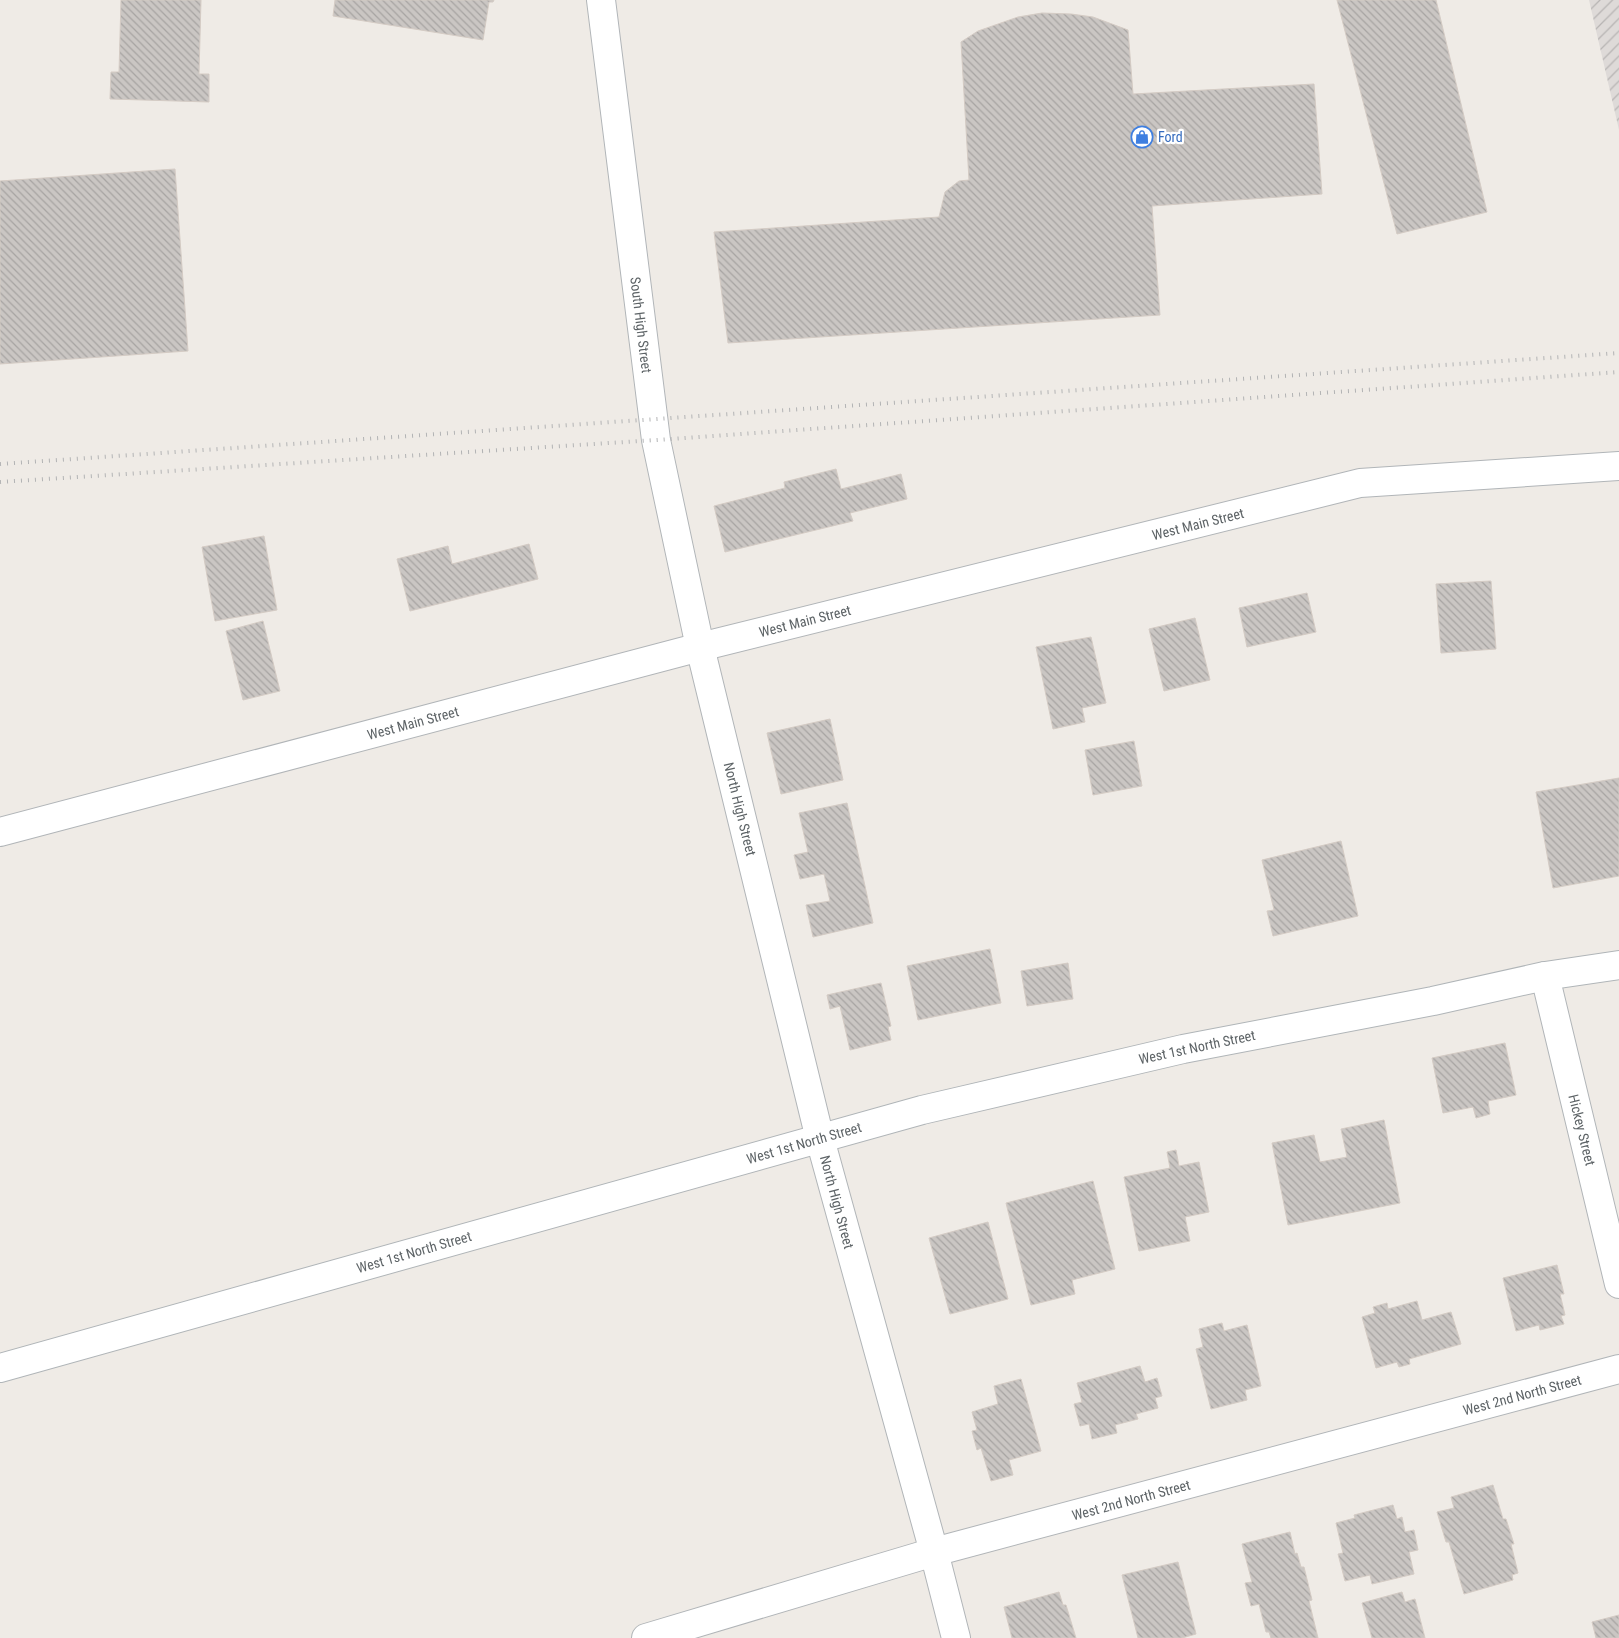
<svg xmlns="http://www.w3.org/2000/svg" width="1619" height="1638" font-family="'Roboto Condensed',sans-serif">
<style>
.industrial{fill:url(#industrial-furrows)}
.building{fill:url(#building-back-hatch);stroke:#d4cbc4}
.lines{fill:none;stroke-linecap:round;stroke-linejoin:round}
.street-casing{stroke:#b1b5b8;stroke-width:30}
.secondary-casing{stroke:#b0b5b8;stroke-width:30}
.street{stroke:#fff;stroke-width:28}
.secondary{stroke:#fff;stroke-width:28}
.rail{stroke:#b2b3b4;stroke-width:4;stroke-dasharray:1 6;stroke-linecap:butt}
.labels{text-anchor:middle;stroke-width:4.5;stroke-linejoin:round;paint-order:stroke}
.shop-label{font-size:14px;fill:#366cbe;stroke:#fff;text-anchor:start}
.street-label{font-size:14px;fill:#5d6366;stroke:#fff}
</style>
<defs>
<pattern id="industrial-furrows" width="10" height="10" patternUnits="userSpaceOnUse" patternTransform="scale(1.25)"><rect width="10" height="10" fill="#dedad8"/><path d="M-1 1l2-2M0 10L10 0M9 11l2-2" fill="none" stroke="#b7b4b3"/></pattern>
<pattern id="building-back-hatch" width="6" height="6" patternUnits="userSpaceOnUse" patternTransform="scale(1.25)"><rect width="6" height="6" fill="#cac6c3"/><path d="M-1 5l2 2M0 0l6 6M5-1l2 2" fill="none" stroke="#a7a4a2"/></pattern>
</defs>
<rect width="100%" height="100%" fill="#efebe6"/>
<path class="industrial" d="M1589 0H1619V130Z"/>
<path class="building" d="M121 0H201L199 74H209V102L110 99 111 72H119Z
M335 0H494L493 2H489L483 40 333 16Z
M1337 0H1436L1487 212 1397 234Z
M1042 13 1071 14 1093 17 1128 30 1133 94 1314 84 1322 194 1152 206 1160 315 728 343 714 232 939 217 945 192 959 181 969 180 961 42 978 31 1018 17Z
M175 169 188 351 0 364V181Z
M836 469 841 489 901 474 907 499 850 513 853 521 725 552 714 506 785 488 784 482Z
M264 536 277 610 215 621 202 547Z
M529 544 538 579 410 611 397 559 448 546 452 564Z
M1491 581 1496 649 1441 653 1436 584Z
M1307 593 1316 632 1247 647 1239 608Z
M1195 618 1210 680 1164 691 1149 629Z
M263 621 280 691 243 700 226 631Z
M1091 637 1106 703 1082 708 1085 722 1053 729 1036 647Z
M830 719 843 780 781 794 767 733Z
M1134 741 1142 786 1093 795 1085 750Z
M1619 778V876L1553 888 1536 792Z
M847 803 873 923 813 937 806 905 830 901 824 874 800 879 794 855 808 852 799 813Z
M1341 841 1358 916 1273 936 1267 911 1274 910 1262 860Z
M990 949 1001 1003 918 1020 907 966Z
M1068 963 1073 999 1027 1006 1021 971Z
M881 983 891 1026 888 1027 891 1040 850 1050 840 1006 830 1009 827 995Z
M1505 1043 1516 1095 1488 1101 1490 1114 1476 1118 1473 1107 1443 1113 1432 1058Z
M1384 1120 1400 1203 1288 1225 1272 1143 1314 1135 1320 1162 1347 1157 1341 1129Z
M1176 1150 1179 1166 1199 1162 1209 1212 1185 1217 1190 1241 1139 1251 1124 1177 1170 1168 1167 1152Z
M1093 1181 1115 1269 1072 1280 1075 1294 1031 1305 1006 1203Z
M988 1222 1008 1299 950 1314 929 1238Z
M1557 1265 1564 1294H1560L1565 1315 1561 1316 1564 1324 1540 1330 1539 1325 1516 1331 1503 1278Z
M1417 1301 1422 1320 1451 1312 1461 1344 1409 1359 1410 1364 1399 1367 1397 1362 1376 1368 1362 1317 1375 1313 1373 1307 1387 1303 1388 1309Z
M1222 1323 1224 1331 1247 1325 1261 1386 1245 1390 1247 1400 1211 1409 1196 1349 1203 1347 1199 1329Z
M1140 1366 1145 1382 1157 1378 1162 1396 1155 1398 1158 1408 1136 1414 1138 1419 1115 1425 1117 1433 1092 1439 1089 1424 1080 1426 1074 1404 1082 1402 1077 1383Z
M1021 1379 1041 1451 1009 1460 1013 1475 991 1481 981 1448 977 1450 972 1431 977 1430 972 1412 998 1404 994 1386Z
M1493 1485 1503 1519H1506L1514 1544H1511L1518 1573 1512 1575 1513 1580 1464 1594 1449 1542H1446L1437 1512 1454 1508 1451 1497Z
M1393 1505 1397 1519 1402 1517 1405 1532 1414 1530 1418 1550 1409 1552 1414 1574 1372 1584 1370 1575 1345 1581 1338 1554 1343 1553 1336 1523 1355 1518 1354 1515Z
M1290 1532 1295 1554 1297 1553 1301 1567H1304L1312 1600 1309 1601 1318 1638H1271L1269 1632H1266L1259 1604 1251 1606 1245 1583 1252 1582 1242 1544Z
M1178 1562 1196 1634 1182 1638H1138L1122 1575Z
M1059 1592 1063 1605H1066L1076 1638H1012L1004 1607Z
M1402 1592 1405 1602 1415 1599 1425 1638H1372L1362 1603Z
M1619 1615V1638H1596L1592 1622Z"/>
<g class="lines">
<g class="street-casing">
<path id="street" d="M601 0 656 440 700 647 820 1139 934 1552 956 1638
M0 832 700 647 1360 483 1619 466
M1545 976 1619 1284
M646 1638 934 1552 1619 1369"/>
</g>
<g class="secondary-casing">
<path id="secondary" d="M0 1368 922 1110 1183 1049 1433 1001 1545 976 1619 965"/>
</g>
<use href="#street" class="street"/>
<use href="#secondary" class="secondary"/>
<path class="rail" d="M0 464 1619 353
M0 482 656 440 1619 372"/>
</g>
<defs>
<g id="shop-ring" transform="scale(1.125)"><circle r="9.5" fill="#fff" stroke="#3f7fe0" stroke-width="1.5"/><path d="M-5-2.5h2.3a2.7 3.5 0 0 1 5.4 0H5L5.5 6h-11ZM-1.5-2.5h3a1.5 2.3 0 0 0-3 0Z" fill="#3f7fe0"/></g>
</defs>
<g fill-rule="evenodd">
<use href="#shop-ring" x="1142" y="137"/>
</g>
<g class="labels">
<g class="shop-label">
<text x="1158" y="142">Ford</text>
</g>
<g class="street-label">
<text transform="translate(641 325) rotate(83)" y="5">South High Street</text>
<text transform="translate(1198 524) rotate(-14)" y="5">West Main Street</text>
<text transform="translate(805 621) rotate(-14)" y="5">West Main Street</text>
<text transform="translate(413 723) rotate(-15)" y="5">West Main Street</text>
<text transform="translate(740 809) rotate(76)" y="5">North High Street</text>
<text transform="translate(1197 1047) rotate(-12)" y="5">West 1st North Street</text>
<text transform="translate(1582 1130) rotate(76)" y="5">Hickey Street</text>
<text transform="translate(804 1143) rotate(-16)" y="5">West 1st North Street</text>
<text transform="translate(837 1202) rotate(75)" y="5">North High Street</text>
<text transform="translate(414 1252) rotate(-16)" y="5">West 1st North Street</text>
<text transform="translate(1522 1395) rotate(-15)" y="5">West 2nd North Street</text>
<text transform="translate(1131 1500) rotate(-15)" y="5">West 2nd North Street</text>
</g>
</g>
</svg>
